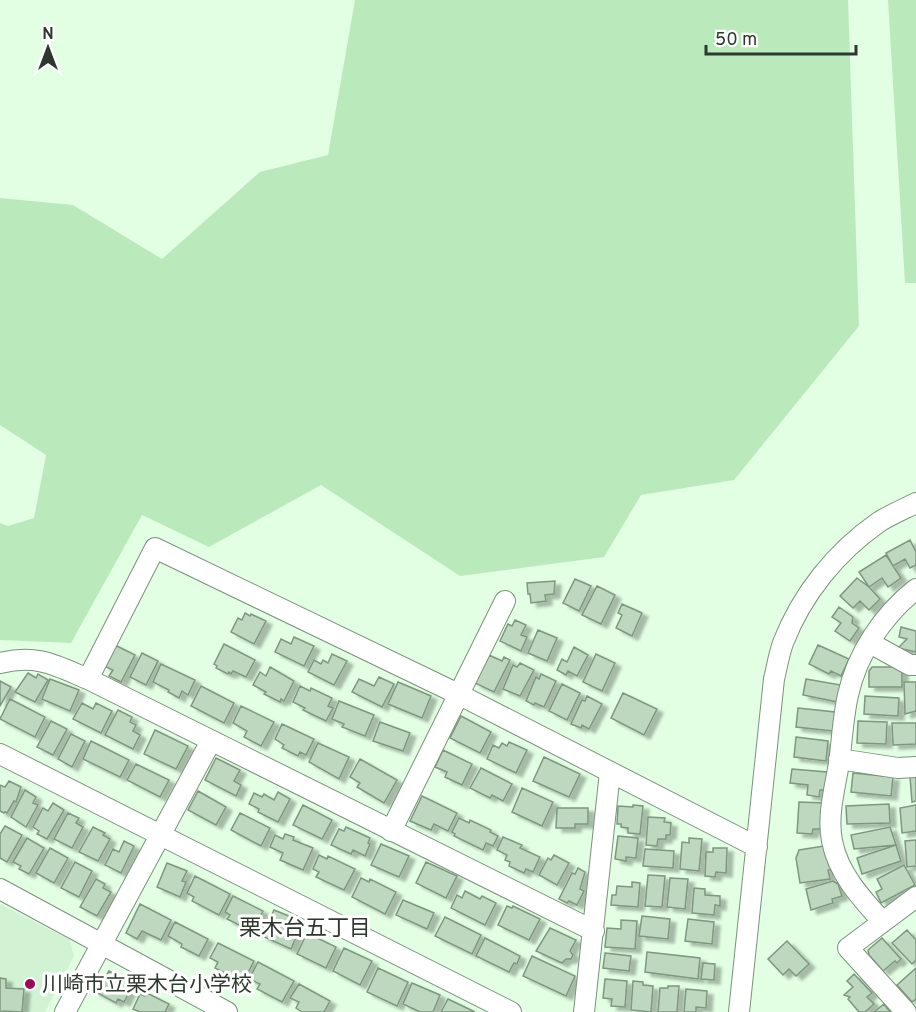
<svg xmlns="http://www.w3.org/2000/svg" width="916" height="1012" font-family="Overpass,'Noto Sans JP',sans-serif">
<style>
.built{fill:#d1f3d3}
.green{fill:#baeabc}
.building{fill:#bdd8be;stroke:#7e977f;stroke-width:1.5;filter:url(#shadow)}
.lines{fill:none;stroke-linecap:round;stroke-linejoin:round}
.minor-casing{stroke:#7a937b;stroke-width:22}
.minor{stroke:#fff;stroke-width:20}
.poi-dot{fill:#9c0b5a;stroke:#fff;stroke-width:2}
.labels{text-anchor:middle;stroke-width:6;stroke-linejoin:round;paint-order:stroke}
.poi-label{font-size:21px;fill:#2d382e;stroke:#fff;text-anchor:start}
.neighbourhood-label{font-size:22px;fill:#2d382e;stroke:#fff}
</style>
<defs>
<filter id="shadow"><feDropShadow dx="6" dy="4" stdDeviation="1.5" flood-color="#0004"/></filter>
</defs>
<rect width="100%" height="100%" fill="#e2fee3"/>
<path class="built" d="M0 904 70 940 74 956 45 1012H0Z"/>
<path class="green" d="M355 0H848L859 326 734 480 641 495 604 557 460 576 321 485 209 547 142 515 71 643 0 640V523L8 526 34 518 46 455 0 425V198L73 205 162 259 260 172 328 155Z
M888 0H916V283H905Z"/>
<path class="building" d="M910 540 916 552V565L910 568 905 559 893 566 886 553Z
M886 555 901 578 888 587 882 578 869 587 859 572Z
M857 578 869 587 880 599 869 610 860 601 853 608 840 596Z
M575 579 591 586 579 611 563 603Z
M555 581 554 594 545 595 546 601 531 603 530 594H528L527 583Z
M597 586 615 595 601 624 582 615Z
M622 604 642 613 632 636 616 628 622 615 618 613Z
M839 607 853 617 852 623 859 628 850 641 835 631 841 623 832 617Z
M245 613 250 616 251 614 266 621 254 644 231 632 238 618 242 620Z
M515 620 526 625 521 635 527 637 521 651 500 641 508 624 512 626Z
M901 627 916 631V652L898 648 907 639 899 637Z
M538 630 557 638 547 661 528 653Z
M294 637 314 646 304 666 275 652 281 639 291 644Z
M224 644 255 660 246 677 233 671 231 674 229 672 228 674 216 668 217 666 214 664Z
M115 645 135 655 121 682 109 676 113 670 104 666Z
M818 645 849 659 841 676 831 671 829 674 809 664Z
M574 647 588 655 577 676 568 671 566 675 557 670 562 659 567 662Z
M142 653 158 661 146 685 130 677Z
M332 654 347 661 334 685 308 672 314 660 321 664 323 660 328 663Z
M596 654 615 663 602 691 583 682Z
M489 655 502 661 504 657 510 660 494 692 475 683Z
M520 663 534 670 520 696 503 689 513 665 517 667Z
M161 664 195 680 188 695 182 691 179 698 168 692 169 690 153 682Z
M270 667 294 681 284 701 281 699 280 702 264 694 266 692 253 685 260 672 266 676Z
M872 667H902V687H869V671Z
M28 673 36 678 38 674 48 680 35 702 15 692Z
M541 674 556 681 544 707 535 703 534 705 526 701 536 677 539 679Z
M379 677 394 684 382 707 352 692 359 679 374 686Z
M50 679 79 690 70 711 42 699Z
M806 679 841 685 838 702 803 695Z
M0 681 11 687 0 706Z
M398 682 431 696 422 718 388 704Z
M904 682H916V711L905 714Z
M562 684 580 693 567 720 549 711Z
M201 686 234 703 224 723 191 706Z
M300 686 310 691 311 688 332 698 328 706 333 708 326 721 303 710 305 708 293 702Z
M623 693 657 709 644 735 611 718Z
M587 696 602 704 589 729 582 725 581 728 571 724 582 700 585 701Z
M865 696 899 698 898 716 864 714Z
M10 699 45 717 35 737 0 719Z
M339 701 374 715 365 736 342 727 344 724 332 719Z
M82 703 93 709 96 703 112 711 101 733 73 719Z
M241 706 274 722 261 746 244 737 247 731 233 723Z
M798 708 835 712 833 731 796 727Z
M118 710 132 717 130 722 136 725 133 731 140 735 133 749 105 735Z
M461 716 491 732 480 753 450 738Z
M51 721 67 729 53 755 37 747Z
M858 721 887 722 886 744 857 743Z
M380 722 410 733 403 751 373 741Z
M892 723H916V744L893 745Z
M282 724 314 739 306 755 300 752 298 756 282 748 284 745 275 739Z
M155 730 188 746 176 769 144 754Z
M71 734 85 741 72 767 58 759Z
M796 737 828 741 826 761 794 757Z
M91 741 129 760 120 777 83 759Z
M509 742 527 750 516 773 487 759 493 745 499 748 502 743 507 746Z
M318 743 349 757 339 779 309 762Z
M443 750 472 764 462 785 445 777 447 772 435 767Z
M544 757 580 774 569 797 533 781Z
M216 758 240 770 234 781 241 785 236 796 205 780Z
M360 759 397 780 384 803 357 787 360 783 350 777Z
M136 764 169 780 160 797 127 780Z
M481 768 512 784 503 801 492 795 490 798 470 788Z
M792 769 827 772 826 790H820L819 797 807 795 808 785 790 783Z
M853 773 893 777 891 796 851 792Z
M910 777H916V801L912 802Z
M9 781 21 787 16 802 14 801 7 813 5 812 4 813 0 811V785L5 787Z
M522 788 553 802 542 826 512 812Z
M25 790 36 797 33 803 38 805 26 827 11 817Z
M198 791 226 807 216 825 188 810Z
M278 792 290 799 278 822 258 812 259 809 249 804 254 793 262 797 264 794 274 800Z
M422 796 457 813 448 831 434 824 431 830 410 821Z
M799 802 825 803 824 829H813L812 834 797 833Z
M53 803 64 810 47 839 37 834 39 831 33 827 43 808 48 811Z
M889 804 890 823 847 824 846 806Z
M303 805 332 820 322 839 293 825Z
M633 805 643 806 640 834 628 833V828L621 827V824H617L618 806 633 807Z
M916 805V831L902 833 900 808Z
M557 808H588V824H575V828H556Z
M68 813 79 818 76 823 83 827 72 848 54 839Z
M240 813 270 828 261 846 231 830Z
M648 817 665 818 664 822 671 823 670 835H666V839H658L657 846 646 845Z
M459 818 469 823 470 820 491 830 490 832 498 836 493 846 486 843 483 850 454 836 455 834 452 832Z
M5 826 22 835 7 862 0 858V834Z
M93 827 105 833 103 835 110 839 98 861 79 852Z
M346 827 370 838 368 843 370 844 365 856 353 850 351 854 331 845 339 829 344 831Z
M890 827 896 845 854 849 851 835Z
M285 834 294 837 293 840 313 848 303 870 280 860 283 853 270 847 275 835 283 839Z
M618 836 638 838 636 858 626 857V861L615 859Z
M503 837 522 845 520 848 540 857 533 872 526 869 524 873 509 866 510 862 505 860 507 855 497 850Z
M27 838 44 848 29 874 19 869 21 866 13 862Z
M689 838 702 839 699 871 680 869 682 842 689 843Z
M916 840V866L907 867 905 841Z
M124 841 134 846 121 873 105 865 113 849 119 852Z
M381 844 409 856 399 877 371 865Z
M830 845 834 869 828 870 830 879 800 883 796 858 799 850Z
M896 845 901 861 862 874 857 858Z
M50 848 68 858 54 883 36 873Z
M713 848H727L726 873 716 872 715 877 705 876 706 852H713Z
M645 849 674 851 673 868 643 866Z
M319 855 327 859 328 856 355 869 344 890 316 877 319 872 313 869Z
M554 855 569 863 557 885 539 875 548 858 551 860Z
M75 862 92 871 79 897 61 888Z
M426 862 457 876 446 898 416 883Z
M167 863 187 871 182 881 186 882 180 897 157 887Z
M904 865 915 885 881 903 876 892 882 889 877 879Z
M578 868 585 872 580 889 584 891 577 905 569 901 567 903 559 899 572 873 575 874Z
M648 875 665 876 662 907 645 906Z
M195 876 230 894 219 915 192 901 194 897 187 893Z
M361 878 369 882 370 879 396 892 385 914 352 897Z
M670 878 688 879 685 909 667 907Z
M96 879 105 884 103 888 111 892 97 916 80 907Z
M833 881 838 884 842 896 832 899 833 903 811 910 806 889Z
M632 882 640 883 638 907 611 905 612 895H616L617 886 632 887Z
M694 888 705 889V895L720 896V906L715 905 714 915 692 913Z
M465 891 480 899 482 896 496 903 485 925 451 908 457 895 462 898Z
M233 896 263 911 253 932 227 919 230 915 225 912Z
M403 900 434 913 427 929 396 915Z
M140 904 171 920 161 940 142 931 137 939 126 933Z
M507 906 512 908 513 906 540 919 529 940 498 925Z
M274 910 294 918 290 927 299 930 291 949 262 936Z
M642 916 670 919 668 939 639 936Z
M445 917 481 935 472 954 435 936Z
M688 919 714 922 712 944 685 941Z
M621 920 637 921 635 949 605 947 607 928 621 929Z
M175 922 208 939 199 956 181 947 182 944 168 936Z
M550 928 576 940 570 951 573 955 571 959H566L562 963 536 951Z
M907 930 916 940V960L912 964 892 943Z
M307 933 336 947 326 968 297 954Z
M485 938 520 956 517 964 514 963 509 972 476 956Z
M882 938 901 959 897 963 895 961 883 971 869 955 868 950Z
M787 941 809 964 796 976 789 969 783 975 768 959Z
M218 943 254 961 243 982 215 968 218 962 210 958Z
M344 948 372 961 360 985 333 971Z
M647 952 700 958 698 979 645 972Z
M605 953 631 956 629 971 603 968Z
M532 956 575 976 566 996 523 976Z
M258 962 294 981 282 1002 257 989 260 984 249 979Z
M703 963 715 964 714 980 701 979Z
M378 968 408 982 397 1006 367 992Z
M916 968V999L912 1002 897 985Z
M109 971 134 983 124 1002 118 999 116 1003 94 991 102 974 106 976Z
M854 974 872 993 867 997 874 1004 865 1012H859L848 999 850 997 844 995 853 987 847 981Z
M0 978 6 979V988L24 989 22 1012 0 1011Z
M605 979 627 981 625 1007 611 1006 612 999 603 998Z
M633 981 643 982V985L653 986 651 1012 631 1010Z
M412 983 440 995 433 1012H420L403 1004Z
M299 984 330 1001 324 1012H302L296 1008 299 1002 290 998Z
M668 986H679L677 1012H658L660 988H668Z
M686 989 707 991 706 1008 696 1007V1012H684Z
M147 993 169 1004 165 1012H140L133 1009 140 994 145 996Z
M448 999 475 1012H441Z
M884 1004 890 1012H874Z"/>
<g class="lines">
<g class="minor-casing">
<path id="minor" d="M870 643 910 665H916
M0 663C37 654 55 665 88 679L594 931
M88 679 155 548 458 694 757 847
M0 754 511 1012
M839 759 898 768 916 767
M391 831 505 601
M0 889 227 1012
M882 921C861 898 838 873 832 841 827 815 835 788 839 763 842 741 843 717 848 695 857 654 883 615 916 589
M65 1012 211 741
M584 1012 610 772
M739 1012 774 679C777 667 779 654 783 643 802 594 836 552 879 522 890 515 904 509 916 503
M906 1012 848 948 916 897"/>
</g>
<use href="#minor" class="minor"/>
</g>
<circle class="poi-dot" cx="30" cy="984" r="6"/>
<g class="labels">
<g class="poi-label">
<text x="42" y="991">川崎市立栗木台小学校</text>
</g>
<g class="neighbourhood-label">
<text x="305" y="935">栗木台五丁目</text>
</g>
</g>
<g transform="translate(48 48)" stroke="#ffffff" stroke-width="4.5" paint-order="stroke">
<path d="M0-4.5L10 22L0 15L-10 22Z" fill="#2d382e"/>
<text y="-9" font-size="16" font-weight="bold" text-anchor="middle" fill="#2d382e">N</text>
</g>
<path d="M706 45v9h150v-9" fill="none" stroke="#2d382e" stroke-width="3"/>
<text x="715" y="45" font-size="18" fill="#2d382e" stroke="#ffffff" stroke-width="4.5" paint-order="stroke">50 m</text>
</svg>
